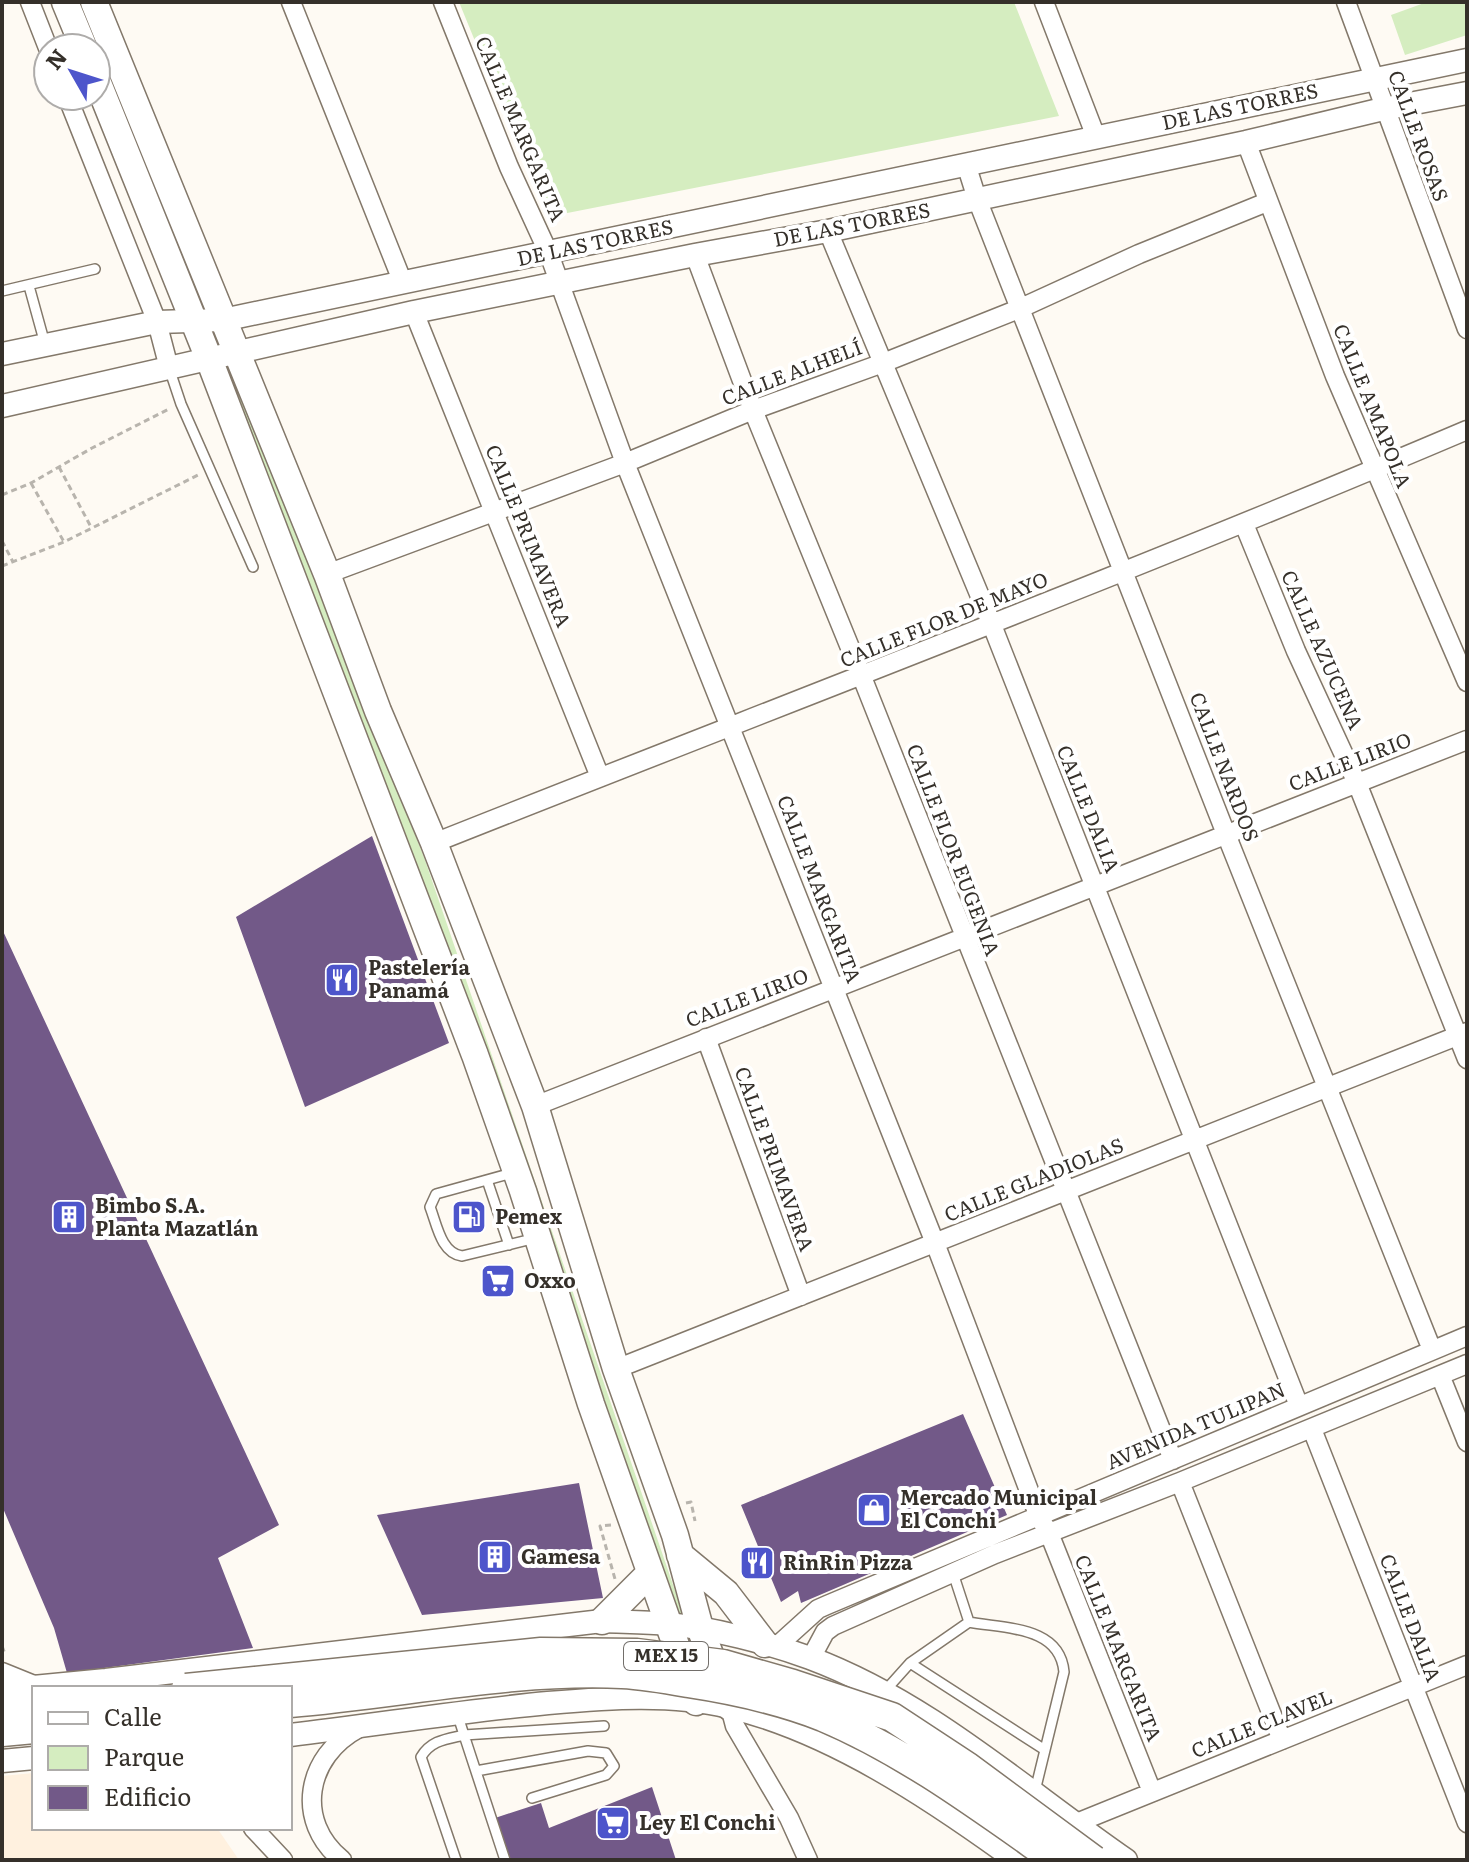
<svg xmlns="http://www.w3.org/2000/svg" width="1469" height="1862" font-family="Literata,serif">
<style>
.built{fill:#fff1df}
.green{fill:#d5edc0}
.building{fill:#725988}
.lines{fill:none;stroke-linecap:round;stroke-linejoin:round}
.service-casing{stroke:#83786a;stroke-width:12}
.minor-casing{stroke:#83786a;stroke-width:21}
.tertiary-casing{stroke:#83786a;stroke-width:25}
.primary-casing{stroke:#83786a;stroke-width:29}
.trunk-casing{stroke:#83786a;stroke-width:31}
.path{stroke:#b8b4ad;stroke-width:3;stroke-dasharray:6 4;stroke-linecap:butt}
.service{stroke:#fff;stroke-width:9}
.minor{stroke:#fff;stroke-width:18}
.tertiary{stroke:#fff;stroke-width:22}
.primary{stroke:#fff;stroke-width:26}
.trunk{stroke:#fff;stroke-width:28}
.trunk-bridge-casing{stroke:#83786a;stroke-width:31;stroke-linecap:butt}
.trunk-bridge{stroke:#fff;stroke-width:28}
.labels{text-anchor:middle;stroke-width:8;stroke-linejoin:round;paint-order:stroke}
.shield{fill:#fff;stroke:#726e6a;stroke-width:2}
.shield-label{font-size:18px;font-weight:bold;fill:#35302a}
.street-label{font-size:20px;fill:#35302a;stroke:#fff}
.poi-label{font-size:20px;font-weight:bold;fill:#35302a;stroke:#fff;text-anchor:start}
</style>
<rect width="100%" height="100%" fill="#fefaf3"/>
<path class="built" d="M34 1773V1828H217L239 1860H2V1776Z"/>
<path class="green" d="M459 2H1014L1059 116 547 217Z
M1427 2H1467V35L1405 55 1391 15Z
M226 368 233 370 425 860 683 1614 678 1618 671 1616 448 946 414 866Z"/>
<path class="building" d="M372 836 449 1043 305 1107 236 917Z
M2 929 279 1525 218 1558 253 1648 67 1673 54 1628 2 1506Z
M963 1414 1007 1515 801 1603 798 1591 781 1602 741 1505Z
M579 1483 603 1598 422 1615 377 1515Z
M652 1787 676 1860H509L495 1818 541 1803 549 1828Z"/>
<g class="lines">
<g class="service-casing">
<path id="service" d="M29 286 45 344
M2 291 95 269
M169 368 181 404 253 567
M512 1173 436 1194 430 1207C437 1225 441 1253 462 1256L536 1238
M487 1180 509 1245
M953 1573 969 1622
M910 1663 1045 1750
M884 1692 910 1663 969 1622C1006 1629 1060 1626 1064 1672L1035 1791
M457 1713 464 1735 604 1726
M476 1771 588 1751 606 1753 614 1766 606 1775 532 1798
M456 1860 421 1757C431 1740 447 1739 464 1735L505 1860"/>
</g>
<g class="minor-casing">
<path id="minor" d="M30 2 48 48
M291 2 403 283
M443 2 509 167 549 254 625 463 935 1243 1039 1517 1049 1533 1152 1792
M1044 2 1096 137
M1346 2 1467 329
M67 96 157 322 169 368
M1246 142 1335 376 1467 682
M966 164 977 199 1226 834 1432 1350
M828 231 992 625 1299 1406
M695 255 753 410 862 677 1173 1460
M414 312 600 777
M1244 524 1296 651 1357 783 1467 1059
M327 574 625 463 753 410 883 363 1021 308 1139 254 1267 202
M434 843C779 706 1126 575 1467 430
M706 1038 801 1296
M535 1106 1467 740
M616 1369 1467 1032
M1440 1375 1467 1442
M1312 1429 1467 1823
M1180 1482 1282 1740
M776 1647 818 1609 827 1605 1467 1336
M811 1658 825 1632 833 1626 995 1554 1180 1482 1467 1364
M2 1672 39 1687
M730 1707 735 1726 789 1818 808 1860
M1074 1824 1467 1665
M253 1828 283 1860
M342 1860C294 1821 306 1756 359 1728"/>
</g>
<g class="tertiary-casing">
<path id="tertiary" d="M2 354 157 322 223 320 1467 60
M2 406 414 312 695 255 828 231 1246 142 1383 109 1467 93
M2 1690 106 1680 602 1621C624 1622 646 1622 668 1624 712 1628 769 1643 810 1658 928 1702 1023 1789 1126 1860
M290 1735C376 1725 462 1711 548 1703 608 1698 671 1693 729 1707 831 1731 932 1799 1016 1860
M2 1761 34 1758"/>
</g>
<g class="primary-casing">
<path id="primary" d="M65 2 84 48
M94 2 327 574 378 711 434 843 535 1106 616 1369 675 1535 700 1628 730 1707
M96 78 209 359 475 1055 523 1191 591 1404 696 1702
M680 1555 726 1593 765 1644
M602 1621 650 1573"/>
</g>
<g class="trunk-casing">
<path id="trunk" d="M2 1710 34 1706
M2 1732 34 1729"/>
</g>
<path class="path" d="M59 467 91 527
M31 483 64 542
M2 495 31 483 92 448 169 409
M2 541 13 562
M2 566 64 542 198 475
M686 1503 691 1502 695 1521
M611 1525 600 1526 615 1579
M2 1646 5 1654"/>
<use href="#service" class="service"/>
<use href="#minor" class="minor"/>
<use href="#tertiary" class="tertiary"/>
<use href="#primary" class="primary"/>
<use href="#trunk" class="trunk"/>
<g class="trunk-bridge-casing">
<path id="trunk-bridge" d="M186 1688 541 1652 637 1653 723 1664 793 1684 892 1717 968 1767 1094 1860
M290 1703C400 1694 511 1669 622 1674 644 1675 666 1679 688 1683 734 1690 780 1700 823 1717 906 1752 981 1808 1055 1860"/>
</g>
<use href="#trunk-bridge" class="trunk-bridge"/>
</g>
<defs>
<g id="restaurant-square" transform="scale(1.8)"><rect x="-9" y="-9" width="18" height="18" rx="4" fill="#4d55cb" stroke="#fff"/><path d="M-5-6h1v4h1v-4h1v4h1v-4h1v5L-1.5 .5V6h-2V.5L-5-1ZM5-6V6H3V1.5H1.5Q1.5-4 5-6Z" fill="#fff"/></g>
<g id="building-square" transform="scale(1.8)"><rect x="-9" y="-9" width="18" height="18" rx="4" fill="#4d55cb" stroke="#fff"/><path d="M-4-6H4V6H1V3H-1V6H-4ZM-2.5-4.3h1.7v1.8h-1.7ZM.8-4.3h1.7v1.8H.8ZM-2.5-1h1.7V.8h-1.7ZM.8-1h1.7V.8H.8Z" fill="#fff"/></g>
<g id="fuel-square" transform="scale(1.8)"><rect x="-9" y="-9" width="18" height="18" rx="4" fill="#4d55cb" stroke="#fff"/><path d="M-5.5-6h7V0h2V4h1.3V-2.5L3-4.5l.8-.8L6-3V5H2.5V1h-1V6h-7ZM-4.2-4.7v3.2H.2V-4.7Z" fill="#fff"/></g>
<g id="supermarket-square" transform="scale(1.8)"><rect x="-9" y="-9" width="18" height="18" rx="4" fill="#4d55cb" stroke="#fff"/><path d="M-6-5.5h2.5l.6 2H6L4.5 2H-2.5L-4.4-4H-6ZM-1.5 3.2a1.3 1.3 0 1 0 .1 0ZM3 3.2a1.3 1.3 0 1 0 .1 0Z" fill="#fff"/></g>
<g id="shop-square" transform="scale(1.8)"><rect x="-9" y="-9" width="18" height="18" rx="4" fill="#4d55cb" stroke="#fff"/><path d="M-5-2.5h2.3a2.7 3.5 0 0 1 5.4 0H5L5.5 6h-11ZM-1.5-2.5h3a1.5 2.3 0 0 0-3 0Z" fill="#fff"/></g>
</defs>
<g fill-rule="evenodd">
<use href="#restaurant-square" x="342" y="980"/>
<use href="#building-square" x="69" y="1217"/>
<use href="#fuel-square" x="469" y="1217"/>
<use href="#supermarket-square" x="498" y="1281"/>
<use href="#shop-square" x="874" y="1510"/>
<use href="#building-square" x="495" y="1557"/>
<use href="#restaurant-square" x="757" y="1563"/>
<use href="#supermarket-square" x="613" y="1823"/>
</g>
<g class="labels">
<rect class="shield" x="624" y="1642" width="84" height="28" rx="6"/>
<g class="shield-label">
<text x="666" y="1662">MEX 15</text>
</g>
<g class="street-label">
<text transform="translate(1240 107) rotate(-12)" y="7">DE LAS TORRES</text>
<text transform="translate(520 129) rotate(67)" y="7">CALLE MARGARITA</text>
<text transform="translate(1418 136) rotate(70)" y="7">CALLE ROSAS</text>
<text transform="translate(852 225) rotate(-11)" y="7">DE LAS TORRES</text>
<text transform="translate(595 243) rotate(-12)" y="7">DE LAS TORRES</text>
<text transform="translate(792 373) rotate(-21)" y="7">CALLE ALHELÍ</text>
<text transform="translate(1372 406) rotate(68)" y="7">CALLE AMAPOLA</text>
<text transform="translate(528 536) rotate(68)" y="7">CALLE PRIMAVERA</text>
<text transform="translate(944 620) rotate(-22)" y="7">CALLE FLOR DE MAYO</text>
<text transform="translate(1322 650) rotate(66)" y="7">CALLE AZUCENA</text>
<text transform="translate(1350 762) rotate(-21)" y="7">CALLE LIRIO</text>
<text transform="translate(1224 767) rotate(69)" y="7">CALLE NARDOS</text>
<text transform="translate(1088 809) rotate(68)" y="7">CALLE DALIA</text>
<text transform="translate(953 850) rotate(69)" y="7">CALLE FLOR EUGENIA</text>
<text transform="translate(819 889) rotate(69)" y="7">CALLE MARGARITA</text>
<text transform="translate(747 998) rotate(-21)" y="7">CALLE LIRIO</text>
<text transform="translate(774 1159) rotate(70)" y="7">CALLE PRIMAVERA</text>
<text transform="translate(1034 1180) rotate(-22)" y="7">CALLE GLADIOLAS</text>
<text transform="translate(1196 1426) rotate(-23)" y="7">AVENIDA TULIPAN</text>
<text transform="translate(1410 1618) rotate(69)" y="7">CALLE DALIA</text>
<text transform="translate(1118 1648) rotate(68)" y="7">CALLE MARGARITA</text>
<text transform="translate(1262 1724) rotate(-22)" y="7">CALLE CLAVEL</text>
</g>
<g class="poi-label">
<text x="368" y="975">Pastelería<tspan x="368" dy="23">Panamá</tspan></text>
<text x="95" y="1213">Bimbo S.A.<tspan x="95" dy="23">Planta Mazatlán</tspan></text>
<text x="495" y="1224">Pemex</text>
<text x="524" y="1288">Oxxo</text>
<text x="900" y="1505">Mercado Municipal<tspan x="900" dy="23">El Conchi</tspan></text>
<text x="521" y="1564">Gamesa</text>
<text x="783" y="1570">RinRin Pizza</text>
<text x="639" y="1830">Ley El Conchi</text>
</g>
</g>
<rect width="1469" height="1862" fill="none" stroke="#35302a" stroke-width="8"/>
<rect x="32" y="1686" width="260" height="144" fill="#ffffff" stroke="#aeacaa" stroke-width="2"/>
<rect x="48" y="1712" width="40" height="12" fill="#ffffff" stroke="#aeacaa" stroke-width="2"/>
<text x="104" y="1726" font-size="24" fill="#35302a">Calle</text>
<rect x="48" y="1746" width="40" height="24" fill="#d5edc0" stroke="#aeacaa" stroke-width="2"/>
<text x="104" y="1766" font-size="24" fill="#35302a">Parque</text>
<rect x="48" y="1786" width="40" height="24" fill="#725988" stroke="#aeacaa" stroke-width="2"/>
<text x="104" y="1806" font-size="24" fill="#35302a">Edificio</text>
<g transform="translate(72 72) rotate(309)"><circle r="38" fill="#ffffff" stroke="#aeacaa" stroke-width="2"/>
<path d="M0-6L14 30L0 20L-14 30Z" fill="#4d55cb"/>
<text y="-12" font-size="22" font-weight="bold" text-anchor="middle" fill="#35302a">N</text>
</g>
</svg>
